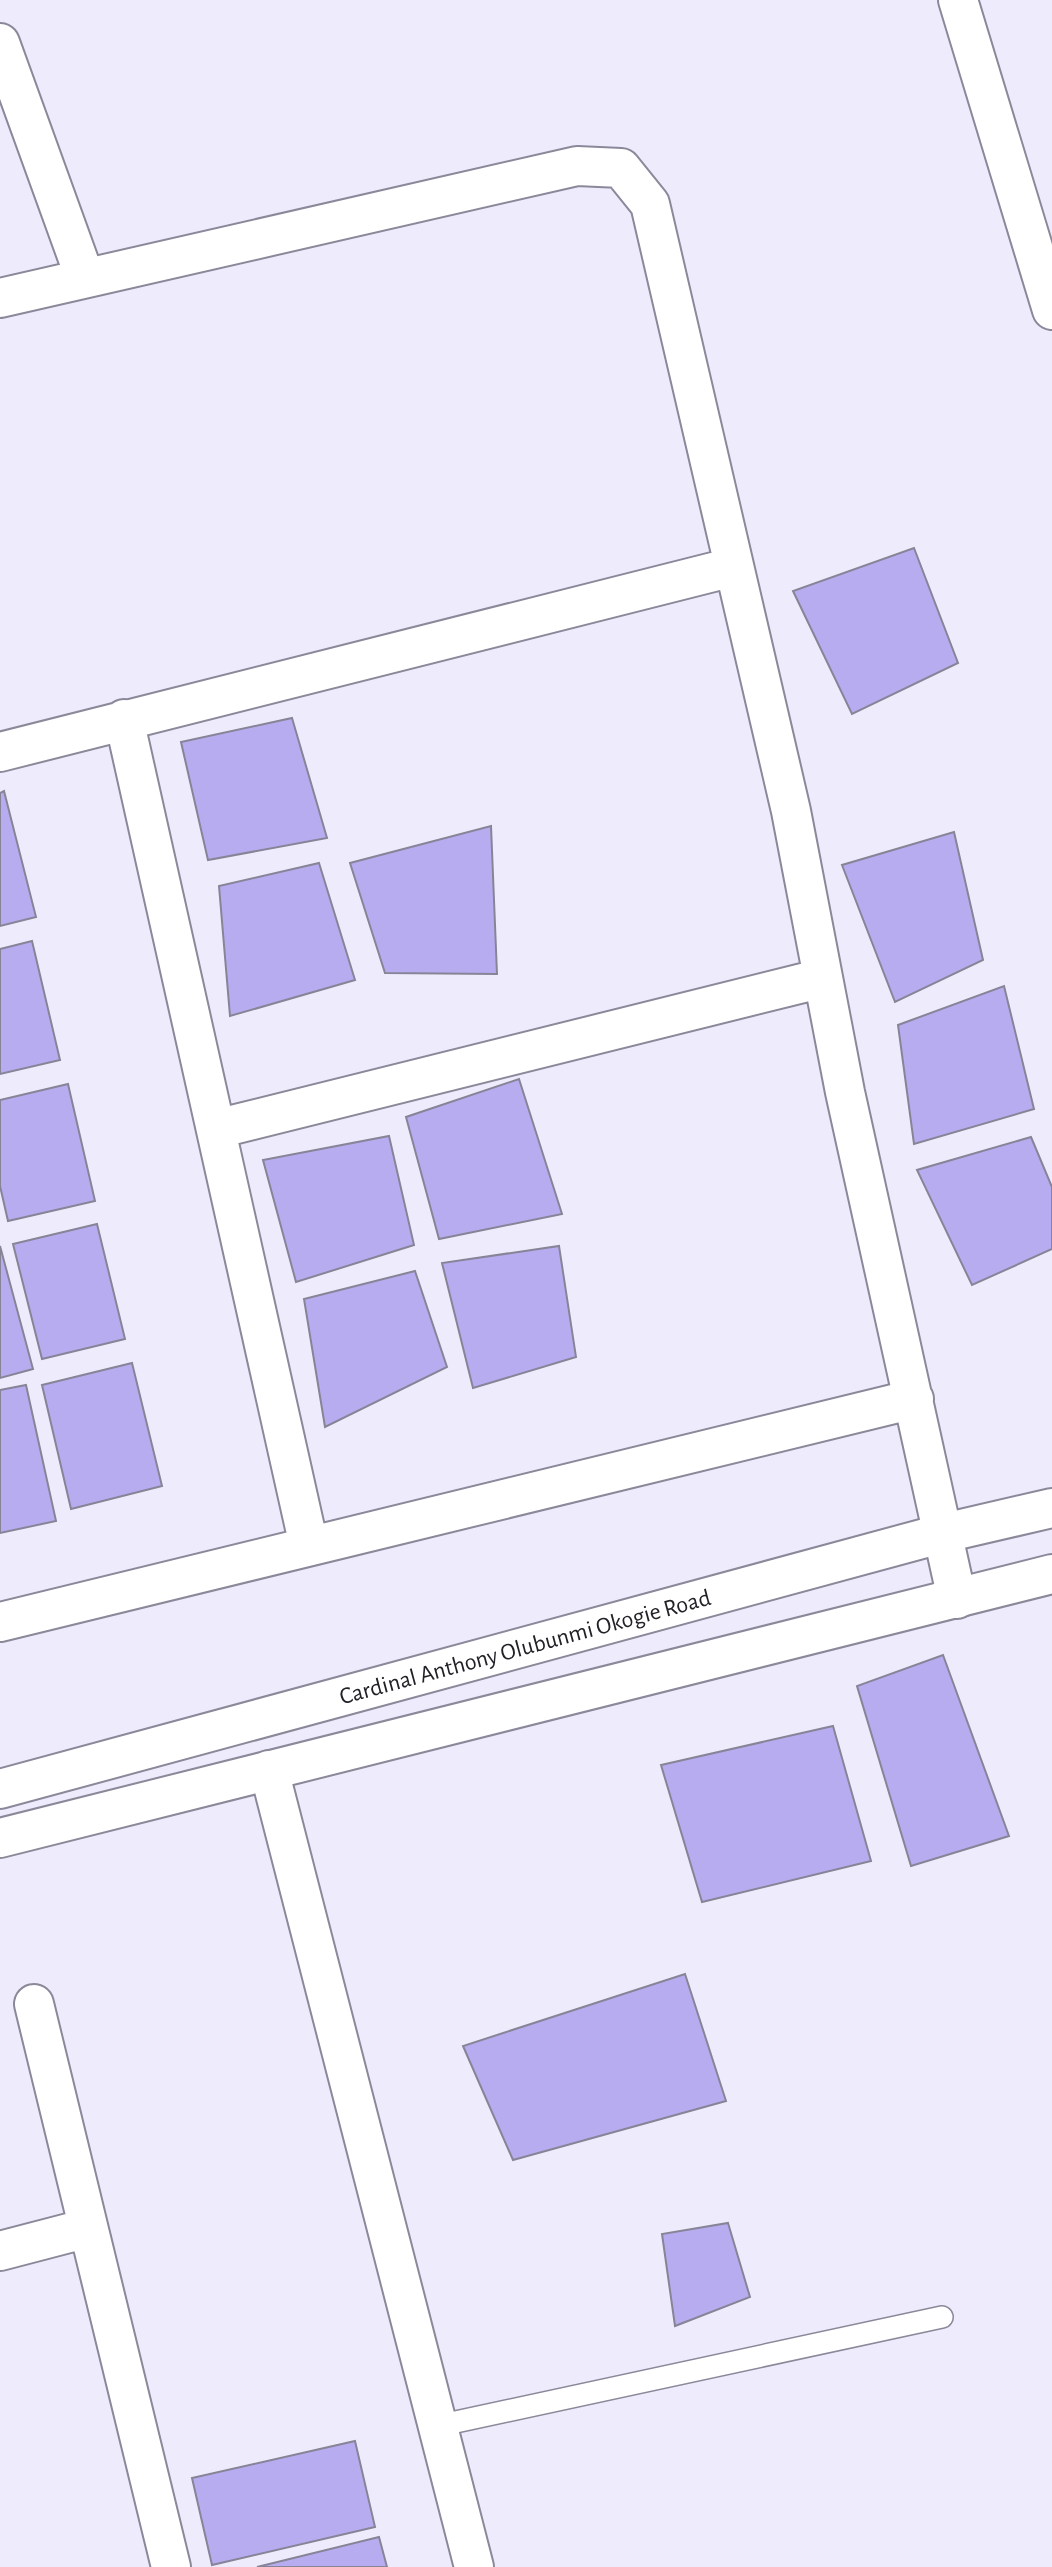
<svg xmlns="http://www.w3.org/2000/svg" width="1052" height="2567" font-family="'Alegreya Sans',sans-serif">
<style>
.building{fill:#b8acf1;stroke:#878497;stroke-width:2}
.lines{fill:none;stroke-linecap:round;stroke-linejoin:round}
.lane-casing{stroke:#8b889a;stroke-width:24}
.street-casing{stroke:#8b889a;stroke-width:42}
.secondary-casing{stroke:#8b889a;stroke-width:42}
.lane{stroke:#fff;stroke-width:21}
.street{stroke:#fff;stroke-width:38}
.secondary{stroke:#fff;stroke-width:38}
.labels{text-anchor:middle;stroke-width:5;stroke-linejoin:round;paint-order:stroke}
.street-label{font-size:24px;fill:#222128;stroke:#eeecfc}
</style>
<rect width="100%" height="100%" fill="#eeecfc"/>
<path class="building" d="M914 548 958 663 852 714 793 591Z
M292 718 327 838 208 860 181 742Z
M4 791 36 917 0 926V793Z
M491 826 497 974 385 973 350 863Z
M954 832 983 960 895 1002 842 865Z
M319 863 355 980 230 1016 219 886Z
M32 941 60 1060 0 1074V949Z
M1004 986 1034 1109 914 1144 898 1025Z
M519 1079 562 1214 439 1239 406 1117Z
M68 1084 95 1201 8 1221 0 1186V1100Z
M389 1136 414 1245 296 1282 263 1160Z
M1031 1137 1052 1187V1249L972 1285 917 1170Z
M97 1224 125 1339 42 1359 13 1244Z
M0 1246 33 1369 0 1378Z
M559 1246 576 1357 473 1388 442 1263Z
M415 1271 447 1367 325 1427 304 1299Z
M132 1363 162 1486 71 1509 42 1385Z
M26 1385 56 1521 0 1533V1390Z
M943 1655 1009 1836 911 1866 857 1686Z
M833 1726 871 1861 702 1902 661 1765Z
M685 1974 726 2101 513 2160 463 2046Z
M728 2223 750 2297 675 2326 662 2234Z
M355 2441 375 2527 212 2565 192 2478Z
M379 2537 387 2567H257Z"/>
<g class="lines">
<g class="lane-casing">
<path id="lane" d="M437 2426 942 2317"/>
</g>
<g class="street-casing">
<path id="street" d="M958 0 1052 310
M0 43 85 278
M0 298 577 166 621 168 650 204 791 811 845 1092 957 1599
M124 719 309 1546
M0 752 733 567
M216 1129 823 978
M0 1622 914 1399
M269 1770 474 2567
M34 2004 171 2567
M0 2251 88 2228"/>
</g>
<g class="secondary-casing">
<g id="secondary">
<path id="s1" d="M0 1789 944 1533 1052 1508"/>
<path d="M0 1838 1052 1574"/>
</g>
</g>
<use href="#lane" class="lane"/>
<use href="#street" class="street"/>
<use href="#secondary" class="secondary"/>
</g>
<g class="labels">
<g class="street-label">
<text dy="8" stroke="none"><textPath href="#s1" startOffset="544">Cardinal Anthony Olubunmi Okogie Road</textPath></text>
</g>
</g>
</svg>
